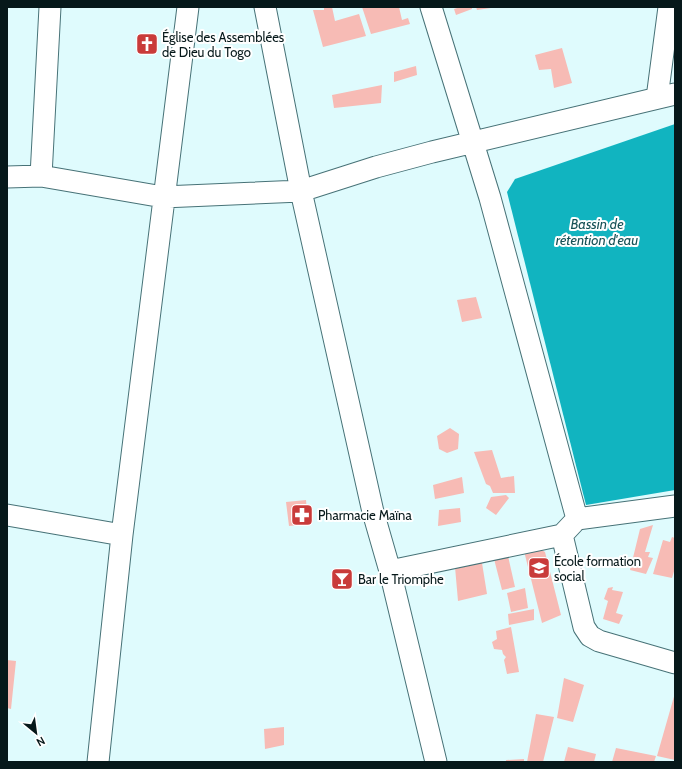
<svg xmlns="http://www.w3.org/2000/svg" width="682" height="769" font-family="Cabin,sans-serif">
<style>
.water{fill:#11b4c0}
.building{fill:#f7bbb5}
.lines{fill:none;stroke-linecap:round;stroke-linejoin:round}
.minor-casing{stroke:#477277;stroke-width:23}
.minor{stroke:#fff;stroke-width:21}
.labels{text-anchor:middle;stroke-width:4;stroke-linejoin:round;paint-order:stroke}
.poi-label{font-size:13px;fill:#06181a;stroke:#fff;text-anchor:start}
.water-label{font-size:14px;font-style:italic;fill:#165156;stroke:#fff}
</style>
<rect width="100%" height="100%" fill="#dffbfd"/>
<path class="water" d="M675 124V490L586 505 507 192 515 179Z"/>
<path class="building" d="M324 7H332L335 21 359 14 366 36 323 47 313 10H324Z
M362 7H399L402 20 408 18 410 24 371 34Z
M460 7H472V9L456 15 454 9Z
M476 7H491V8L477 10Z
M562 48 572 83 554 88 551 69 539 70 535 55Z
M416 66 417 75 394 82V72Z
M382 85 381 103 334 108 332 95Z
M476 297 482 318 462 322 457 300Z
M450 428 459 434 458 449 447 453 439 449 437 436Z
M492 450 501 478 514 476 515 493H493L490 486 486 484 474 452Z
M462 477 464 493 435 499 433 485Z
M506 495 509 498 496 515 486 508 491 497Z
M306 500 308 524 289 526 286 502Z
M460 508 461 522 438 526 439 510Z
M653 525 645 552H650L648 557 653 558 646 574 630 570 640 529Z
M672 537 675 538V568L672 578 653 574 663 540 670 542Z
M538 548 545 552 561 615 542 623 524 551Z
M508 556 515 587 502 590 494 559Z
M482 563 487 594 458 601 455 567Z
M613 587 612 590 623 592 616 613 623 615 619 624 603 619 608 601 604 599 608 588Z
M525 588 528 608 511 612 507 593Z
M534 609V620L509 625 508 614Z
M511 627 519 672 507 674 504 660 506 657 503 654 502 650 494 649 492 642 497 639 496 631Z
M7 660 16 661 11 709 7 708Z
M564 678 584 685 573 722 557 718Z
M675 693V760L657 756Z
M536 714 554 717 543 762H527Z
M284 727V745L265 749 264 729Z
M568 747 596 754 594 762H564Z
M616 748 656 756 654 762H612Z
M524 759V762H506V760Z"/>
<g class="lines">
<g class="minor-casing">
<path id="minor" d="M265 7 301 191 373 512 390 571 436 762
M431 7 490 198 577 519
M657 98 669 7
M41 176 50 7
M7 177 41 176 163 197 301 191 376 167 432 152 675 94
M7 515 122 535
M562 535 584 627 590 636 599 641 675 663
M390 571 562 535 577 519 675 506
M98 762 122 535 188 7"/>
</g>
<use href="#minor" class="minor"/>
</g>
<defs>
<g id="church-square" transform="scale(1.15)"><rect x="-9" y="-9" width="18" height="18" rx="4" fill="#c93b3a" stroke="#fff"/><path d="M-1.2-6h2.4v3.5h3.3v2.4h-3.3V6h-2.4V-.1h-3.3v-2.4h3.3Z" fill="#fff"/></g>
<g id="pharmacy-square" transform="scale(1.15)"><rect x="-9" y="-9" width="18" height="18" rx="4" fill="#c93b3a" stroke="#fff"/><path d="M-2-6h4v4h4v4h-4v4h-4v-4h-4v-4h4Z" fill="#fff"/></g>
<g id="school-square" transform="scale(1.15)"><rect x="-9" y="-9" width="18" height="18" rx="4" fill="#c93b3a" stroke="#fff"/><path d="M0-5L7-2L0 1L-7-2ZM-4 1L0 2.5L4 1V4Q0 6-4 4Z" fill="#fff"/></g>
<g id="bar-square" transform="scale(1.15)"><rect x="-9" y="-9" width="18" height="18" rx="4" fill="#c93b3a" stroke="#fff"/><path d="M-6-5H6L.8 .8V4.5H3.5V6h-7V4.5H-.8V.8Z" fill="#fff"/></g>
</defs>
<g fill-rule="evenodd">
<use href="#church-square" x="147" y="44"/>
<use href="#pharmacy-square" x="302" y="515"/>
<use href="#school-square" x="539" y="568"/>
<use href="#bar-square" x="342" y="579"/>
</g>
<g class="labels">
<g class="poi-label">
<text x="162" y="42">Église des Assemblées<tspan x="162" dy="15">de Dieu du Togo</tspan></text>
<text x="318" y="520">Pharmacie Maïna</text>
<text x="554" y="566">École formation<tspan x="554" dy="15">social</tspan></text>
<text x="358" y="584">Bar le Triomphe</text>
</g>
<g class="water-label">
<text x="597" y="229">Bassin de<tspan x="597" dy="16">rétention d'eau</tspan></text>
</g>
</g>
<rect width="682" height="769" fill="none" stroke="#06181a" stroke-width="16"/>
<g transform="translate(36 733) rotate(151)" stroke="#ffffff" stroke-width="3" paint-order="stroke">
<path d="M0-3L7 15L0 10L-7 15Z" fill="#06181a"/>
<text y="-6" font-size="11" font-weight="bold" text-anchor="middle" fill="#06181a">N</text>
</g>
</svg>
